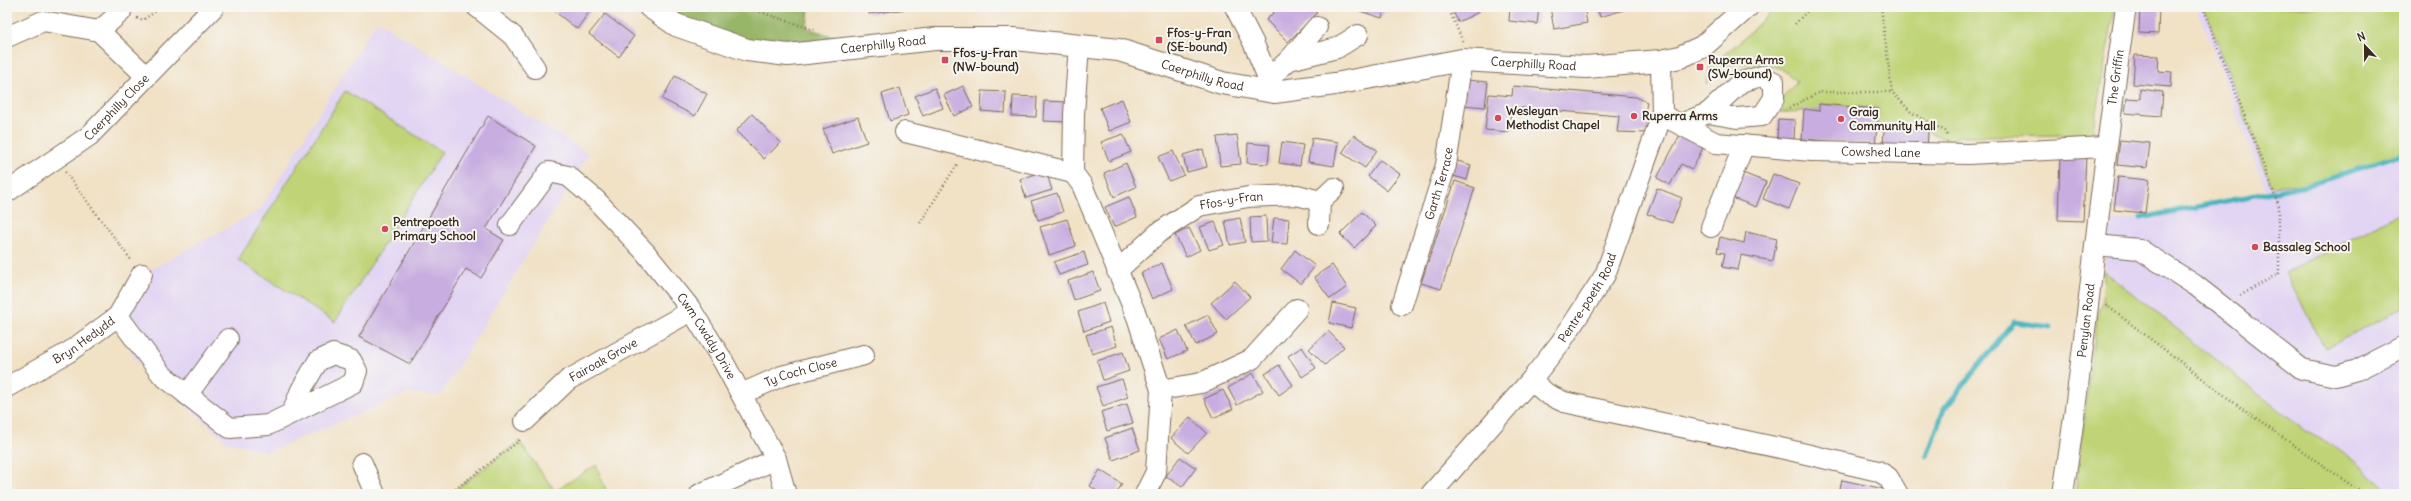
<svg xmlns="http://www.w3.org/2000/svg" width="2411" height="501" font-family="Delius,sans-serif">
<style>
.built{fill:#e2d4f3}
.green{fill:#c0d477;stroke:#7e7f4a}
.forest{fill:#98b668;stroke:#6a7043}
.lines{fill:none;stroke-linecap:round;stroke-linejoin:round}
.stream{stroke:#45b4bd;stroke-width:5}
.building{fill:#c8ade0}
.minor-casing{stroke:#7b6a58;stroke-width:22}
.major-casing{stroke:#7b6a58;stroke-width:24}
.path{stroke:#7b6a58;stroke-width:2.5;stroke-dasharray:1 3;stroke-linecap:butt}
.minor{stroke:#fff;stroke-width:20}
.major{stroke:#fff;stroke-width:22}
.poi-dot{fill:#d1495b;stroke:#f6f6f2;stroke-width:1.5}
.labels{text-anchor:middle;stroke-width:4;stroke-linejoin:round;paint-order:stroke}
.poi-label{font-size:12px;font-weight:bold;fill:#3b2a1e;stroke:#f6f6f2;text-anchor:start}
.street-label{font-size:12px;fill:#3b2a1e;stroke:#f6f6f2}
</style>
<rect width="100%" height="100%" fill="#f6f6f2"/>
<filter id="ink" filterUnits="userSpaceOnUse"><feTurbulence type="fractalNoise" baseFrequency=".025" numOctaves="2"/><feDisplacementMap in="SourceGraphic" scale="8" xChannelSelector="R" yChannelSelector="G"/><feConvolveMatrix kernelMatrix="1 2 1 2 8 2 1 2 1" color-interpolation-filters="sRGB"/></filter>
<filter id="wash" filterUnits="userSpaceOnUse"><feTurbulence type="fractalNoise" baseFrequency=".012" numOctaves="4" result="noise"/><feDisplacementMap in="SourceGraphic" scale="16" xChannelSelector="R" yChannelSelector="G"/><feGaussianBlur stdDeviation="0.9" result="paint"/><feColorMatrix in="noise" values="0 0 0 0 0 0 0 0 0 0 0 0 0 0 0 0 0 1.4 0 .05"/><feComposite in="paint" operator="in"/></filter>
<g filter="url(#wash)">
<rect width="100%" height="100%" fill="#f1e1c5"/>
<path class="built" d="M2197 7H2404V494H2391L2344 452 2305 431 2104 271 2106 223 2267 194Z
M377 20 589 154 440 396 408 393 267 452 226 441 135 360 118 316 142 274 260 210Z"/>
<path class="green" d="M1776 7H2115L2092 135 1957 136 1953 143 1928 131 1877 128 1878 109 1820 104 1819 111C1805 109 1793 113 1779 112L1781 100 1797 81 1782 69 1766 64 1742 63 1724 66 1706 85 1710 66 1744 38Z
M2204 7H2404V153L2316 183 2271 186Z
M345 91 442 152 335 322 238 260Z
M2404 211V307L2325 348 2285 273Z
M2104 271 2305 431 2344 452 2391 494H2075L2096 319 2103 302Z
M519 441 555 491 596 465 606 490 600 494H450Z"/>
<path class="forest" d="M650 7H809L807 28 835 37 904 42 788 55Z"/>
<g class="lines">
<path class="stream" d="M2141 218 2316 183 2404 153
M1927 456 1944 409 2014 322 2050 327"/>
</g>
<g id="blocks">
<path class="building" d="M549 7H591L592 8 577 29Z
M868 7H915V8L869 14Z
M1279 7H1311L1317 13 1288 42 1266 20Z
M1354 7H1385L1382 18 1353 9Z
M1451 7H1477L1479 12 1458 22Z
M1510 7H1539L1537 24 1509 21Z
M1550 7H1584L1587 23 1554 29Z
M1597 7H1627V9L1600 17Z
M2140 7H2159L2158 34 2139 33Z
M605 14 634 36 619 57 589 34Z
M2135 55 2159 56 2158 71 2172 72 2171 87 2133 84Z
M675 76 707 94 695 116 662 99Z
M1466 80 1488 82 1485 107 1463 105Z
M963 86 973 107 954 116 944 95Z
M1513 86 1636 97 1647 102 1645 113 1651 114 1650 133 1617 132 1619 116 1511 107 1509 132 1485 130 1489 94 1512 96Z
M900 88 908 115 890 121 882 94Z
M935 88 943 108 923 116 915 96Z
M2140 89 2163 92 2161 116 2125 113 2127 98 2140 99Z
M982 91 1006 92 1005 113 981 111Z
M1013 96 1037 97 1036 117 1012 116Z
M1122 99 1131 122 1109 131 1100 108Z
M1044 101 1067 102V122L1043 121Z
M1819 104 1879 109 1875 145 1802 139 1804 109 1819 111Z
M752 114 780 143 764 159 736 131Z
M488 116 536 146 486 229 504 240 481 278 466 269 410 364 359 337Z
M858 117 867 142 832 154 823 129Z
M1778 119 1795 120 1794 139H1777Z
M1884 128 1928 131 1927 151 1883 148Z
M1681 133 1704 146 1692 169 1681 164 1670 185 1657 178Z
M1123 134 1131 152 1109 161 1101 142Z
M1237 135 1241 164 1220 166 1217 137Z
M1354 135 1377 150 1365 168 1342 153Z
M1312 138 1338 142 1334 166 1308 162Z
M2120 140 2150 143 2147 168 2117 165Z
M1282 142 1303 145 1300 166 1279 163Z
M1248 143 1270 145 1268 164 1247 163Z
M1203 149 1207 167 1187 172 1183 155Z
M1173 151 1184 175 1169 181 1158 157Z
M2060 156H2086L2083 221 2058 220Z
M1451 159 1471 165 1467 180 1447 174Z
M1380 160 1400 174 1387 191 1368 176Z
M1126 163 1136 187 1114 197 1104 173Z
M1046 171 1052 190 1026 198 1020 179Z
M1740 172 1766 182 1756 207 1730 197Z
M1773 174 1799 184 1789 209 1763 199Z
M2118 177 2149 180 2145 213 2114 210Z
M1455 181 1475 188 1441 289 1421 283Z
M1657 188 1682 198 1672 223 1647 214Z
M1057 193 1063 212 1038 220 1031 201Z
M1129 197 1137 217 1114 227 1105 207Z
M1362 212 1376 226 1354 248 1340 234Z
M1266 216 1267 241 1251 242 1250 217Z
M1240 218 1245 242 1230 245 1225 221Z
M1274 218 1289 219 1287 244 1271 243Z
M1067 219 1076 246 1049 255 1040 227Z
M1215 222 1224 245 1209 250 1200 227Z
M1189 228 1200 250 1186 257 1175 235Z
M1746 232 1777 239 1773 261 1741 255 1738 270 1722 267 1725 253 1717 252 1720 237 1744 243Z
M1295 250 1315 266 1301 284 1281 269Z
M1084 252 1088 265 1059 275 1054 262Z
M1162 263 1173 289 1152 299 1141 273Z
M1332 265 1347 287 1330 299 1314 277Z
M1093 272 1100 291 1074 300 1068 281Z
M1235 281 1250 297 1226 319 1211 303Z
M1103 303 1109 322 1084 331 1078 312Z
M1333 303 1356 308 1351 328 1329 323Z
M1208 315 1218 334 1196 345 1186 326Z
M1111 327 1117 346 1092 354 1086 335Z
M1178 330 1187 351 1168 359 1159 339Z
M1328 331 1344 347 1325 365 1309 349Z
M1302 347 1316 368 1302 377 1288 356Z
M1123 352 1129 371 1103 380 1097 361Z
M1279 365 1293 385 1279 395 1265 374Z
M1253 373 1263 391 1237 405 1228 388Z
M1122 379 1128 397 1103 406 1096 387Z
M1223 390 1233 409 1213 418 1204 399Z
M1127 404 1133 423 1107 431 1101 412Z
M1190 417 1207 433 1188 453 1171 438Z
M1132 428 1140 450 1113 460 1105 438Z
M1180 457 1196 468 1182 487 1166 476Z
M1100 470 1122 484 1116 494H1102L1090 486Z
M1842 480 1884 489 1883 494H1839Z"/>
</g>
</g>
<g filter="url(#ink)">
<use href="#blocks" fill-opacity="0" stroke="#7b6a58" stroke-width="1"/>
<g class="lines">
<g class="minor-casing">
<g id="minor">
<path d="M477 7 513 36 535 68"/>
<path d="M1235 7 1253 42 1273 90"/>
<path d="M99 31 121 12 116 7"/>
<path d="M7 37 43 21 99 31 146 76"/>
<path d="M1079 45 1074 114 1073 173 1082 185 1137 317 1161 390 1156 472 1145 494"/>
<path d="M1289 60 1317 27"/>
<path d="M1268 79 1289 60 1337 48 1358 35"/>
<path id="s1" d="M1662 115 1716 143 1812 151 1968 154 2105 147"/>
<path d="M1681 124 1708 113 1741 82 1762 76 1774 82V98L1762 116 1737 118 1708 113"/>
<path d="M905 132 1073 173"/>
<path id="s2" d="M7 192 89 136 214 7"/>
<path d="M1319 224 1320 201 1334 188"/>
<path id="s3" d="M510 225 549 172 568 176 595 199 645 252 690 308 723 361 776 459 786 494"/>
<path d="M1711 227 1744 145"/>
<path d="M2095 245 2139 249 2195 285 2302 369 2336 376 2357 370 2404 346"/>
<path id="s4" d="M1117 271 1158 233 1199 206 1248 197 1297 195 1320 201"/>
<path id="s5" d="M1402 305 1446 165 1462 60"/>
<path d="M118 316 162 375 230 428 268 425 353 383 357 371 351 360 333 354 318 361 301 390 292 413"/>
<path d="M1531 380 1547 394 1564 402 1789 450 1878 471 1888 477 1898 494"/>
<path id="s6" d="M7 387 69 352 118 316 142 274"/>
<path d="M1161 390 1201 383 1252 359 1297 309"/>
<path id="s7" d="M741 394 782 376 864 355"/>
<path d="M187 395 228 339"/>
<path id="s8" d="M525 421 568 380 691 311"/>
<path d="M362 463 375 494"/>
<path d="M700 494 776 459"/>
<path id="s9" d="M1431 494 1531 380 1561 342 1605 275 1662 115 1661 61"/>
<path id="s10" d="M2063 494C2088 332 2101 169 2126 7"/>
</g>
</g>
<g class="major-casing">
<g id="major">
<path id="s11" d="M650 7 676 25 747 50 788 55 935 39H1014L1119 50 1222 83 1274 92 1335 84 1462 60 1586 67 1661 61 1680 57 1702 47 1747 7"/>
</g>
</g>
<path class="path" d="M721 7 749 8 817 31
M1448 7 1463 42
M1881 7 1892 92 1911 112 1945 131 1948 136
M2203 7 2279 206V273L2238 297
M137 18 143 20 162 7
M1795 24 1811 7
M1789 108 1820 92H1892
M65 172 132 261
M920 223 958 163
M2106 305 2249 414 2364 494
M36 490 37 494
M449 494 519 441 520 437"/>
<use href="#minor" class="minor"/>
<use href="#major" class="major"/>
</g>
</g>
<g class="poi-dot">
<rect x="1155" y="36" width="8" height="8" rx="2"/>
<rect x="941" y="56" width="8" height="8" rx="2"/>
<rect x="1696" y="63" width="8" height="8" rx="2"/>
<circle cx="1634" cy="116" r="4"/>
<circle cx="1498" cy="118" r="4"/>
<circle cx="1841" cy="119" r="4"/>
<circle cx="385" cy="229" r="4"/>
<circle cx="2255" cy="247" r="4"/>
</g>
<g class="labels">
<g class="poi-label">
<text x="1167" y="37">Ffos-y-Fran<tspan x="1167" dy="14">(SE-bound)</tspan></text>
<text x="953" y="57">Ffos-y-Fran<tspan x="953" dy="14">(NW-bound)</tspan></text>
<text x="1708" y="64">Ruperra Arms<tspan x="1708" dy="14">(SW-bound)</tspan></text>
<text x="1506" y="115">Wesleyan<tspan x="1506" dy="14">Methodist Chapel</tspan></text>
<text x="1849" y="116">Graig<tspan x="1849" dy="14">Community Hall</tspan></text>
<text x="1642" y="120">Ruperra Arms</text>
<text x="393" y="226">Pentrepoeth<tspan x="393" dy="14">Primary School</tspan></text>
<text x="2263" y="251">Bassaleg School</text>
</g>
<g class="street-label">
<text dy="4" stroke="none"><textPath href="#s11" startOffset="244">Caerphilly Road</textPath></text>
<text dy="4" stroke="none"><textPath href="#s11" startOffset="904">Caerphilly Road</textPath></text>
<text dy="4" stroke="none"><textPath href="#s11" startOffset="568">Caerphilly Road</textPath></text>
<text dy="4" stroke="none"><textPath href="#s10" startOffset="420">The Griffin</textPath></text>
<text dy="4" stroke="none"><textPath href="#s2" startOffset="139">Caerphilly Close</textPath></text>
<text dy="4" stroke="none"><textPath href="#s1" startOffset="226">Cowshed Lane</textPath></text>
<text dy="4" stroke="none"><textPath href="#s5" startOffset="127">Garth Terrace</textPath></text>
<text dy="4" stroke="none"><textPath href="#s4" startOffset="138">Ffos-y-Fran</textPath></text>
<text dy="4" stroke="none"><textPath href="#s9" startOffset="252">Pentre-poeth Road</textPath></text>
<text dy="4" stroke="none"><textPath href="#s10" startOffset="175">Penylan Road</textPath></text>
<text dy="4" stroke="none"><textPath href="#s3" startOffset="298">Cwm Cwddy Drive</textPath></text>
<text dy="4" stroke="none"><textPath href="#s6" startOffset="90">Bryn Hedydd</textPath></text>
<text dy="4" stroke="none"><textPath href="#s8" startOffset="100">Fairoak Grove</textPath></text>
<text dy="4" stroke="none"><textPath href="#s7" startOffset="64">Ty Coch Close</textPath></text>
</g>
</g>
<rect width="2411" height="501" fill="none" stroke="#f6f6f2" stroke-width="24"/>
<g transform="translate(2365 46) rotate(338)" stroke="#f6f6f2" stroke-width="3" paint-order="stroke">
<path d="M0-3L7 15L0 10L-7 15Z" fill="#3b2a1e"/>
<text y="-6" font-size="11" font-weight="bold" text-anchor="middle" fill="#3b2a1e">N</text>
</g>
</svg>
